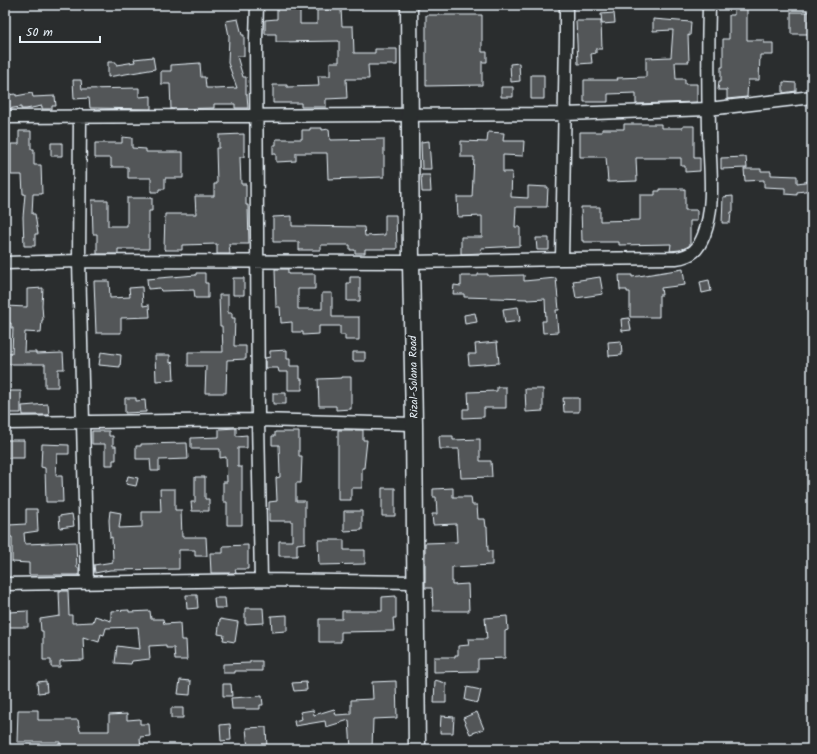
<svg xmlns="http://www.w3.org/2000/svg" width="817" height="754" font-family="Kalam,sans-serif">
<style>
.built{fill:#363a3b}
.building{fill:#535759;stroke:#e8f1f8}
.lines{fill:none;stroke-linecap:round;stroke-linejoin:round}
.minor-casing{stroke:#e8f1f8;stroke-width:15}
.major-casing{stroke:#e8f1f8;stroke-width:19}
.minor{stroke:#2a2d2e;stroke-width:12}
.major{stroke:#2a2d2e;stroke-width:16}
.labels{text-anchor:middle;stroke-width:4;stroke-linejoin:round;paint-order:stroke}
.street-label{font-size:11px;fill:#e8f1f8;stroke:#2a2d2e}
</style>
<rect width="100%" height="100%" fill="#2a2d2e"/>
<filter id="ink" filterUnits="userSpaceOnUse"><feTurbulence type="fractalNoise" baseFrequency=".025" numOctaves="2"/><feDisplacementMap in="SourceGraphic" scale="8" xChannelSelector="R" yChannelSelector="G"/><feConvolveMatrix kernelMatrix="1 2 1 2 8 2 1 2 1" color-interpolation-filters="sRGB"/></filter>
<g filter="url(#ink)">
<path class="built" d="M421 5H564V6L421 9Z"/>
<path class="building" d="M277 5H300V24H317V10L341 9 342 26H353L354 53H375V49H397V65H368L369 79H346L347 98 326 99V107H301V103H273V85H287V87L319 86 318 76H330V62H339V41L276 42V34H265V20L277 19Z
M734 5H747V40H764V43H773V55H760L759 80H748L747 97 727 99V90H718L719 81H721V67H723V39H729V15H734Z
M791 12H809V34H791Z
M614 13 615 23 602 24 601 14Z
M426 15H482V52H487V62H482V85L426 86Z
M238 19 242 35H244V56H237L243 77H246V94H247L248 108H235V104H214V108L171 109 170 84H161V71H171V65L200 63 201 77H205L206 88H214V89L237 88 228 63 229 36 226 21Z
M653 19 691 22 690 36 688 35 689 62H675L676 79H685V84H697V102L636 104V93L608 94V102H584V80H618L617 78 646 77V58L671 57 673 30 653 31Z
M576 21H601L602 49H596V53L591 54 592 63 578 64Z
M153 57 155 69 108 77V62H116V65L135 62 134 59Z
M519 63 520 81 511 82 510 64Z
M531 75H544V99H531Z
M73 80H81L82 89 139 88V97L151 96V109L90 108 89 98 74 99Z
M783 82 796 83V91L783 93Z
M501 87H513V97H501Z
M32 93 33 97 55 96 56 106H52V109H42V106L26 109H21V107L7 109 6 106H5V95L16 94V96Z
M624 124H661V128H683V126H694V158H700V171L685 172V166H681V158H636L637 181 608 182 606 157H580V132H602V129H624Z
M310 128H322V130L329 129 330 140 384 139V177L328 179 327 153H296V161L276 162V154H273V145H276V139H302V130H310Z
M19 131H31V149H34V165H41L42 194H33L32 214H35L38 234H35V246H24L23 217 25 194H23L22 175H11V144H19Z
M488 132 504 133 503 141H524L523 156 503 155V172H512L511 197 528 198V186L548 187 547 207H516L515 227H520V246L481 248 482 253 461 254V237H482V216L458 217 457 197H472L473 178 474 157H461V141L487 142Z
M244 134V157H240L241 184H246V205H248L249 244H229L230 254H217V244L182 245V250H165L164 249 165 214H196L195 196H214V184H217L216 148H219V135Z
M122 137 132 138V148L146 149V152H183V178H165V189H159V192H151V178H128V167H111V158H95V143H122Z
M429 141 431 169H422L421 142Z
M51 143H62V156H51Z
M746 157 747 168 721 169V158Z
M744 169H761V171H771V175L797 176V183L812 181V190L797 192V195L785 194V188L764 187V180L745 181Z
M421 175H430L431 192H422Z
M660 189H685V210H697V221H690V245L687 247 680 250 670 251 671 244 619 245V242H584V241H582L581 207H600V221L640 220V195H655V191H660Z
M733 196V212H731L730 223H722L723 197Z
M127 198H152V211H149V249H118V254H97V234H93L92 200H108V226H127Z
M385 215H396L397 249H365V253H355V250H350V245H321V250H299V242H273V217L292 216V226L364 227 365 236 385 235Z
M536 238H549V250H537Z
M275 269H288V274H315V289H298V309H322V293H332V317H359V340H345V335H340V326H319V334L303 335V332H292V322L281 323 280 307H276Z
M683 269 685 285 661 288 662 295H659V317H630V292H627V290H620L619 275H632V277Z
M196 273H205V283H208V298H195L194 290 161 291 160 288 148 289 147 279 196 275Z
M478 274H488V276L524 275V281L556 278 559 310H556L558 332 543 333 542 321H546L545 299 527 300V299L464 297V294H453L454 285 461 286V276H478Z
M350 277H360V301H347V283H350Z
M600 277 603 294 576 298 573 281Z
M233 278H244V295H233Z
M709 280 711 291 702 293 700 282Z
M94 281H109L110 298 130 297 129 288 142 287 143 306 149 305 150 317 121 318V333H96Z
M43 288 42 305 43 320H42L41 333 25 332 24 352H36V354L63 353 64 369H58V387H45V364H5V353H12L13 328H11V323H5V306L27 307V289Z
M219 295H228V313H232V318H235L234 346H246V359L227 360 226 393H205L206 366H188V352H223L222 326H220Z
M518 307 520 321 505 323 503 309Z
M475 313 477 322 465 324 464 315Z
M629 318 631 330 622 331 621 319Z
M621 341 622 355 609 356 608 342Z
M497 342 499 363 469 365 468 354H476L475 344Z
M287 350V359H290V366H300V379H302V390H288V372H279L278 368H265V358L270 357V351Z
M101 352 121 355 120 367 99 365Z
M353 352H365V361H353Z
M155 355H170V363L173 362 174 380 156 381Z
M342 377H351V409L336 410V406H319L318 379 342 378Z
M497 387H506V408H484V417L463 418V409H469L468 392 497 391Z
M525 389H543V411L526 412Z
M9 391H21V413H9Z
M273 393H286V404H273Z
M125 398H136V401L145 400 146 412 125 413Z
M563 398H579V412H564Z
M48 404 49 415H23L22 406Z
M236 428V436L247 435V448H238V467H242V525H227V502H223V482H227L226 457 220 458V449H191V438L219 437V429Z
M338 430H363V440H367L364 468H362V488H351V500H338Z
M92 431H109V436H113V446H116V460H113V465H105V444H92Z
M275 432H299V456H302L301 483H296V501H305V543L297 544V556H279V541H292V521H269V502L277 501 276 478 280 477 279 445H272V436H275Z
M439 436H453V440L480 439V461H491L492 477 461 478 459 449H440Z
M5 440H24V458H5Z
M187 443 188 459 159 460V471H151L150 459H136V446H141V444Z
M42 444 69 445V454H57L56 476H62L63 502H46L45 468 41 467Z
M128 476 138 478 136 486 126 484Z
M195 477H205V499H209V511H192L191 502H195Z
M382 488H395V516H382Z
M453 488V497H471L472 505H477L478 519H485L486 527H487L488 551H492V565L452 567V585L468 584 469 611H433L432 588H425V543L457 542 456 524 433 525 432 514H437L436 497H433V489Z
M160 489H175V510H181L182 537H206L207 556H195V550H179V569L110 570 95 573 94 565 113 562 112 537 110 538 109 520 110 511 121 513 119 528 142 527V512H161Z
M26 509H37L38 531 24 533 25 544 76 542 77 568H79V575H29V563L12 562V537H10L9 525 26 524Z
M344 511H362V530L344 531Z
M72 514 74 526 60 528 59 516Z
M318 540H344V550H365V564L319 565Z
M248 545V569H235L236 573H211L210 553H223V546Z
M59 591H68L69 615H72V623L93 622 95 616 111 621V611L129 610V612L150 611 151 619H163L164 624 180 623 181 640H186L187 660H175L174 648H166V645L149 646 150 659 132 661 131 664 115 663 117 646 140 649 138 627 106 628 104 635 101 634 99 642 83 637 84 660 60 661V667H51V660H43V631H41L40 619 60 616Z
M186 595H197L198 608 187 609Z
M396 596V618H393L394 631 341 632V642H319V619H342V611H382V597Z
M214 598H225L226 608H215Z
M245 608H263L264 623 245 624Z
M28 611V627H9V612Z
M287 615V631L272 632 271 616Z
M507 616 508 630 505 631V658L478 659V671L434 672V657H455V655H458V646L469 645 468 639H487L485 618Z
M220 619 238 622 235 642 223 640 224 635 218 634Z
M250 661H262V671H235V673H223V664L250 663Z
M180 680 191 681 190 695 178 694Z
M435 680 446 683V703H434Z
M46 681 47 692 38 693 37 682Z
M396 681 397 718 373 719 372 749H351L349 720 326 727 325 721 295 726 294 721 302 719 300 712 313 710 314 715 334 709 336 715 351 714V700L373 699 372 682Z
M306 682 307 690 294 691 292 683Z
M223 684H231L232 696H223Z
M467 687 481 690 478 703 465 700Z
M262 696 263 705H260V709H232L231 698Z
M171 708H183V718H171Z
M18 710H38V720H78L80 731H109V715L127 714V720L140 719V724H149L150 736 140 737 141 749H60V742H17Z
M477 712 484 729 470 734 463 718Z
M441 716 454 717 453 733H440Z
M230 724 231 740 221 741 220 725Z
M266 727 267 749H248L246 728Z"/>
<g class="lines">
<g class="minor-casing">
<path id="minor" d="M257 5 256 38 258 420 261 580
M80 116 79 261 87 583
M5 117 565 114 708 109 812 97
M562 259 566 37V5
M5 263 79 261 411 262 562 259 676 258C692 256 698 250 704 235 716 204 709 162 709 129 708 88 708 46 709 5
M5 423 258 420 414 424
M5 584 261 580 415 582"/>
</g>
<g class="major-casing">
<path id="major" d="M409 5 411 262 414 424 417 749"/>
</g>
<use href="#minor" class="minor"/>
<use href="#major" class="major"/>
</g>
</g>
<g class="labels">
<g class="street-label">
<text transform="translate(413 377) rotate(-91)" y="4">Rizal-Solana Road</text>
</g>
</g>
<rect width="817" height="754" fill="none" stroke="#2a2d2e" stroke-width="20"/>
<rect x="10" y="10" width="797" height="734" fill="none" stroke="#e8f1f8" stroke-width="1.5" filter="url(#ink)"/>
<path d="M20 36v6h80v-6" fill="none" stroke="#e8f1f8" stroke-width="2"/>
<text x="26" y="36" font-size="12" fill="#e8f1f8" stroke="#2a2d2e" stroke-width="3" paint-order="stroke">50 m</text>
</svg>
